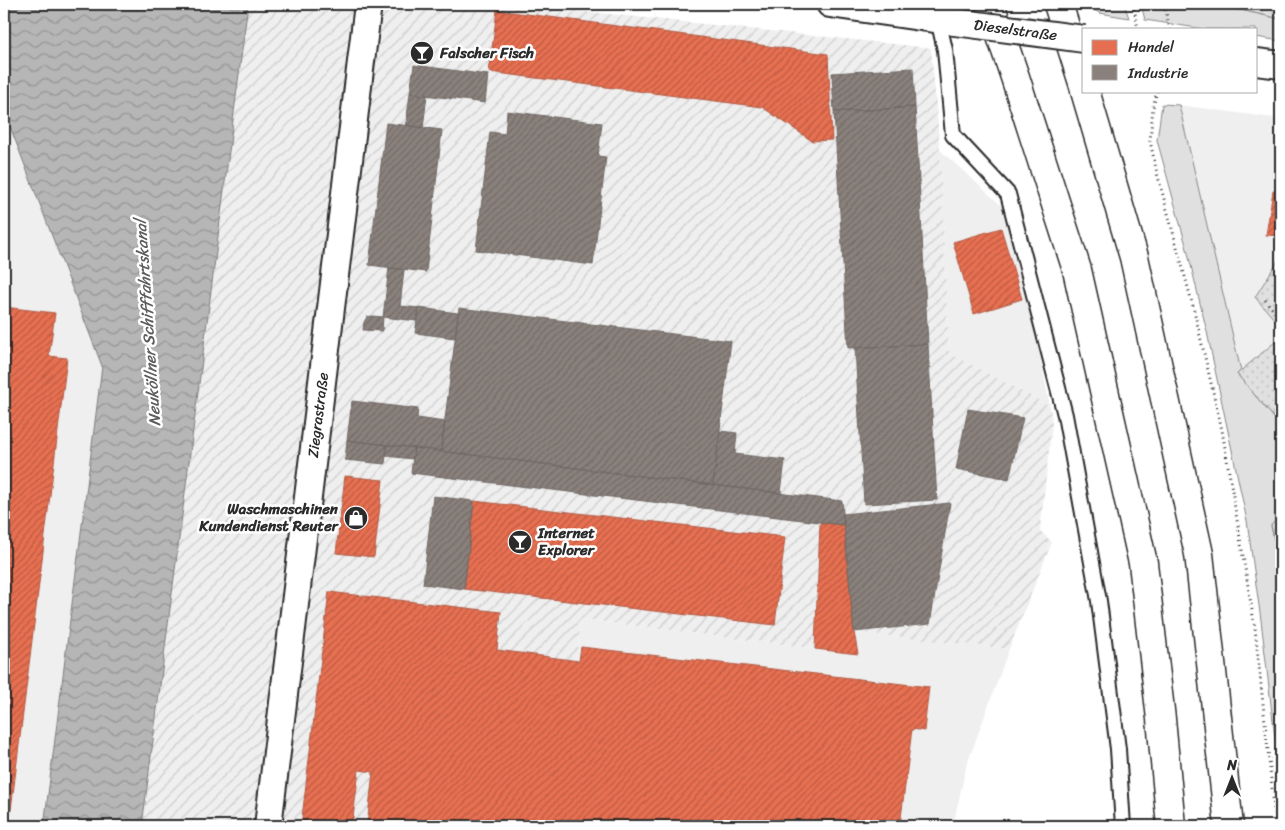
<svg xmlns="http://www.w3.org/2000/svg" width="1285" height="830" font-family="Sriracha,sans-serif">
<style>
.built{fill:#efefef}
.industrial{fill:url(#industrial-furrows)}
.green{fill:#e0e0e0;stroke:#868686}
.garden{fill:url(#garden-dots);stroke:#868686}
.water{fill:url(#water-waves);stroke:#7e7e7e}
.shops{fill:url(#shops-hatch);stroke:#af5b46}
.industry{fill:url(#industry-hatch);stroke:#6e6764}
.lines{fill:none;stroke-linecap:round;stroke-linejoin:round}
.service-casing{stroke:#2b2b2b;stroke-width:18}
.minor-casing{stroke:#2b2b2b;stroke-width:30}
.motorway-casing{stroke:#2b2b2b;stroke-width:31}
.path{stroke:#2b2b2b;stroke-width:3;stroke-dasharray:1 4;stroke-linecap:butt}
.service{stroke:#fff;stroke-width:14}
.minor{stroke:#fff;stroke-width:26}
.motorway{stroke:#fff;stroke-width:28}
.minor-bridge-casing{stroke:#2b2b2b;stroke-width:30;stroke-linecap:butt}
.minor-bridge{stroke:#fff;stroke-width:26}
.labels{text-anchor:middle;stroke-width:5;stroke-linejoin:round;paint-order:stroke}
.street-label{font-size:15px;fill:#2b2b2b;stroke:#fff}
.poi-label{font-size:15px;font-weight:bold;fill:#2b2b2b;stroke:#fff;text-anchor:start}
.water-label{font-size:16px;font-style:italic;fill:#5c5c5c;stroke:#fff}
</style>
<defs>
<pattern id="industrial-furrows" width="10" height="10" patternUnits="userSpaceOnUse" patternTransform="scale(1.25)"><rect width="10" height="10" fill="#efefef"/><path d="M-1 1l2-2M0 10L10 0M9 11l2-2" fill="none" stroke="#cdcdcd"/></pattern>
<pattern id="garden-dots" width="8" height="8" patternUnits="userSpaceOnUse" patternTransform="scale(1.25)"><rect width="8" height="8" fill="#e0e0e0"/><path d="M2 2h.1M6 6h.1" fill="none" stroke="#c0c0c0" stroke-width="1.8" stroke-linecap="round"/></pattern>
<pattern id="water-waves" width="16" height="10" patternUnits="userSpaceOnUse" patternTransform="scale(1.25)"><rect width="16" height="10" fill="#b6b6b6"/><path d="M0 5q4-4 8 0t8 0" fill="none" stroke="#949494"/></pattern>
<pattern id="shops-hatch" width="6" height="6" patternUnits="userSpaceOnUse" patternTransform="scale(1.25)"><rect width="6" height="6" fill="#e76f51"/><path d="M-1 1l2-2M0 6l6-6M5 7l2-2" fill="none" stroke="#bb5b43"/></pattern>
<pattern id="industry-hatch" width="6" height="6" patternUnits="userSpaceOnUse" patternTransform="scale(1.25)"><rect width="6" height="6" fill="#8a817c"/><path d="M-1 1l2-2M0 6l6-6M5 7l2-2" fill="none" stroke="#716a66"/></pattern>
</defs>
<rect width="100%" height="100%" fill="#fff"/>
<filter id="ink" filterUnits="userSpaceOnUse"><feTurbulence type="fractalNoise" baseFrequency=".02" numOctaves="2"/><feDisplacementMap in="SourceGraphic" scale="10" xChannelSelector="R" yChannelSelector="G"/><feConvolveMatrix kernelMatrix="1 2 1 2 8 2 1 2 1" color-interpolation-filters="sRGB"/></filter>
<g filter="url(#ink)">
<path class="built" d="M4 102 9 124 102 366 44 826H4Z
M1179 105 1281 119V256L1255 297 1281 327V337L1241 371Z
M940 150 1003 207 1031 312 1050 406 949 353Z
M581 619 858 654 854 632 1009 649 966 767 953 826H556Z"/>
<path class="industrial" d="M248 4H513L931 48 940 150 949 353 1050 406 1052 423 1040 531 1052 542 1009 649 854 632 858 654 581 619 556 826H142Z"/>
<path class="green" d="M1086 4H1124L1129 18 1100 13 1087 7Z
M1141 4H1178L1241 10 1281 19V41L1256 37V29H1204L1145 20Z
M1162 104 1179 105 1241 371 1237 374 1281 426V516L1271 526 1281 571V819L1275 738 1261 620 1247 521 1207 332 1187 249 1157 140Z"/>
<path class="garden" d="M1178 4H1281V19L1241 10Z
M1281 256V327L1255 297Z
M1281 337V426L1237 374Z
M1281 516V571L1271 525Z"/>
<path class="water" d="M4 4H248L142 826H44L102 366 9 124 4 102Z"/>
<path class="shops" d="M497 10 828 54 832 140 812 141 762 107 489 72Z
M1273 191 1281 192V236L1266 235Z
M1001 228 1022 299 974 314 953 242Z
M4 307 55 313 49 356 67 358 9 826H4Z
M345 476 383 480 374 557 336 553Z
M474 501 785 537 775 625 464 589Z
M820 523 844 525 854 632 858 654 815 649Z
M329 592 501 612 497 650 579 661 581 647 929 687 924 731 912 729 900 826H367L373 772 359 770 352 826H301Z"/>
<path class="industry" d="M414 65 488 75 485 103 410 93Z
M913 68 915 107 834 112 832 73Z
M410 93 427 95 423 128 406 125Z
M915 107 928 344 848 348 834 112Z
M507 111 602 123 598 156 606 157 593 265 476 250 490 132 505 134Z
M386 123 442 130 426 272 369 265Z
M389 268 404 270 400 306 419 308 417 321 383 317Z
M419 308 458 313 455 338 415 333Z
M459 308 731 341 713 485 441 451Z
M372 316 383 317 382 331 363 330 364 322 367 317Z
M928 344 937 500 864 504 855 348Z
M352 401 418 409 417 418 445 422 441 451 347 440Z
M968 409 1023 418 1009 479 956 469Z
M720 431 737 433 735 454 785 460 781 493 713 485Z
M347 440 387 445 385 464 345 460Z
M387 445 414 448 413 459 386 456Z
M414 448 842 501 844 525 411 473Z
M433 496 474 501 464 589 423 584Z
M950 503 930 624 854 632 843 514Z"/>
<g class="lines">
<g class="service-casing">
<path id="service" d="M938 19 945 50 953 135 1008 194 1065 415 1099 601 1118 749 1123 826"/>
</g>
<g class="minor-casing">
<g id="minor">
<path d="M830 4 955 22"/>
<path d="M1256 62 1281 65"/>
<path id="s1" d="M268 826 368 4"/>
</g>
</g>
<g class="motorway-casing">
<path id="motorway" d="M990 4 1015 77 1077 270 1143 563 1161 719 1171 826
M1058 4 1084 86
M1085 91 1134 257 1199 554 1229 826"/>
</g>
<path class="path" d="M1133 4C1136 12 1135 21 1139 29
M1157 4 1165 9 1170 29
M1157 91 1153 107 1150 141 1157 173 1193 306 1222 430 1255 628 1276 826
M1265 300 1281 319
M1275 531 1281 526"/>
<use href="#service" class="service"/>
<use href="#minor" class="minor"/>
<use href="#motorway" class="motorway"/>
<g class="minor-bridge-casing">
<g id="minor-bridge">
<path id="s2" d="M955 22 1084 39"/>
</g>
</g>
<use href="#minor-bridge" class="minor-bridge"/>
</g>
</g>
<defs>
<g id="bar-disc" transform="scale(1.25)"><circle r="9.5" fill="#2b2b2b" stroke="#fff"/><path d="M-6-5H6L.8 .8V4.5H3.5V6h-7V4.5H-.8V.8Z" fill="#fff"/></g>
<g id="shop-disc" transform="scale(1.25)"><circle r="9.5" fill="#2b2b2b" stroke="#fff"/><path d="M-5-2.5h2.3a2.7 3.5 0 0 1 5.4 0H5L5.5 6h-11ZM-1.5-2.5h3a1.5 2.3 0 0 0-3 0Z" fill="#fff"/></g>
</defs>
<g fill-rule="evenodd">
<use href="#bar-disc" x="422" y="53"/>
<use href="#shop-disc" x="356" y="518"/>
<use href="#bar-disc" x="520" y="542"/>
</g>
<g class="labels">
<g class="street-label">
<text dy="5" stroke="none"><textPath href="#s2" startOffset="61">Dieselstraße</textPath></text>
<text dy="5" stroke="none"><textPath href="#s1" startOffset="414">Ziegrastraße</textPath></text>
</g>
<g class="poi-label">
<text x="440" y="58">Falscher Fisch</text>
<text x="338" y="514" text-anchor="end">Waschmaschinen<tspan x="338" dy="17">Kundendienst Reuter</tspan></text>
<text x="538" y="538">Internet<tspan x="538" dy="17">Explorer</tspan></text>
</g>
<g class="water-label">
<text transform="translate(147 323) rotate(-94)" y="6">Neuköllner Schifffahrtskanal</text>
</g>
</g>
<rect width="1285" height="830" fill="none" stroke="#fff" stroke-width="20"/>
<rect x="10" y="10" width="1265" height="810" fill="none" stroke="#2b2b2b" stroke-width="2" filter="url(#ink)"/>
<rect x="1082" y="28" width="175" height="65" fill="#ffffff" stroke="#aaaaaa"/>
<rect x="1092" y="40" width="25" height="15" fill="#e76f51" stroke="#aaaaaa"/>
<text x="1128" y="52" font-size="15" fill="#2b2b2b">Handel</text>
<rect x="1092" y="65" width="25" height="15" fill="#8a817c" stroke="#aaaaaa"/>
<text x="1128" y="78" font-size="15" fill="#2b2b2b">Industrie</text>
<g transform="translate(1232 778)" stroke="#ffffff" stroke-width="4" paint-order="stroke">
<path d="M0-4L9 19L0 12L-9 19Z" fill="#2b2b2b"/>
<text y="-8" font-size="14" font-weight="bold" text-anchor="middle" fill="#2b2b2b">N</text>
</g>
</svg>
